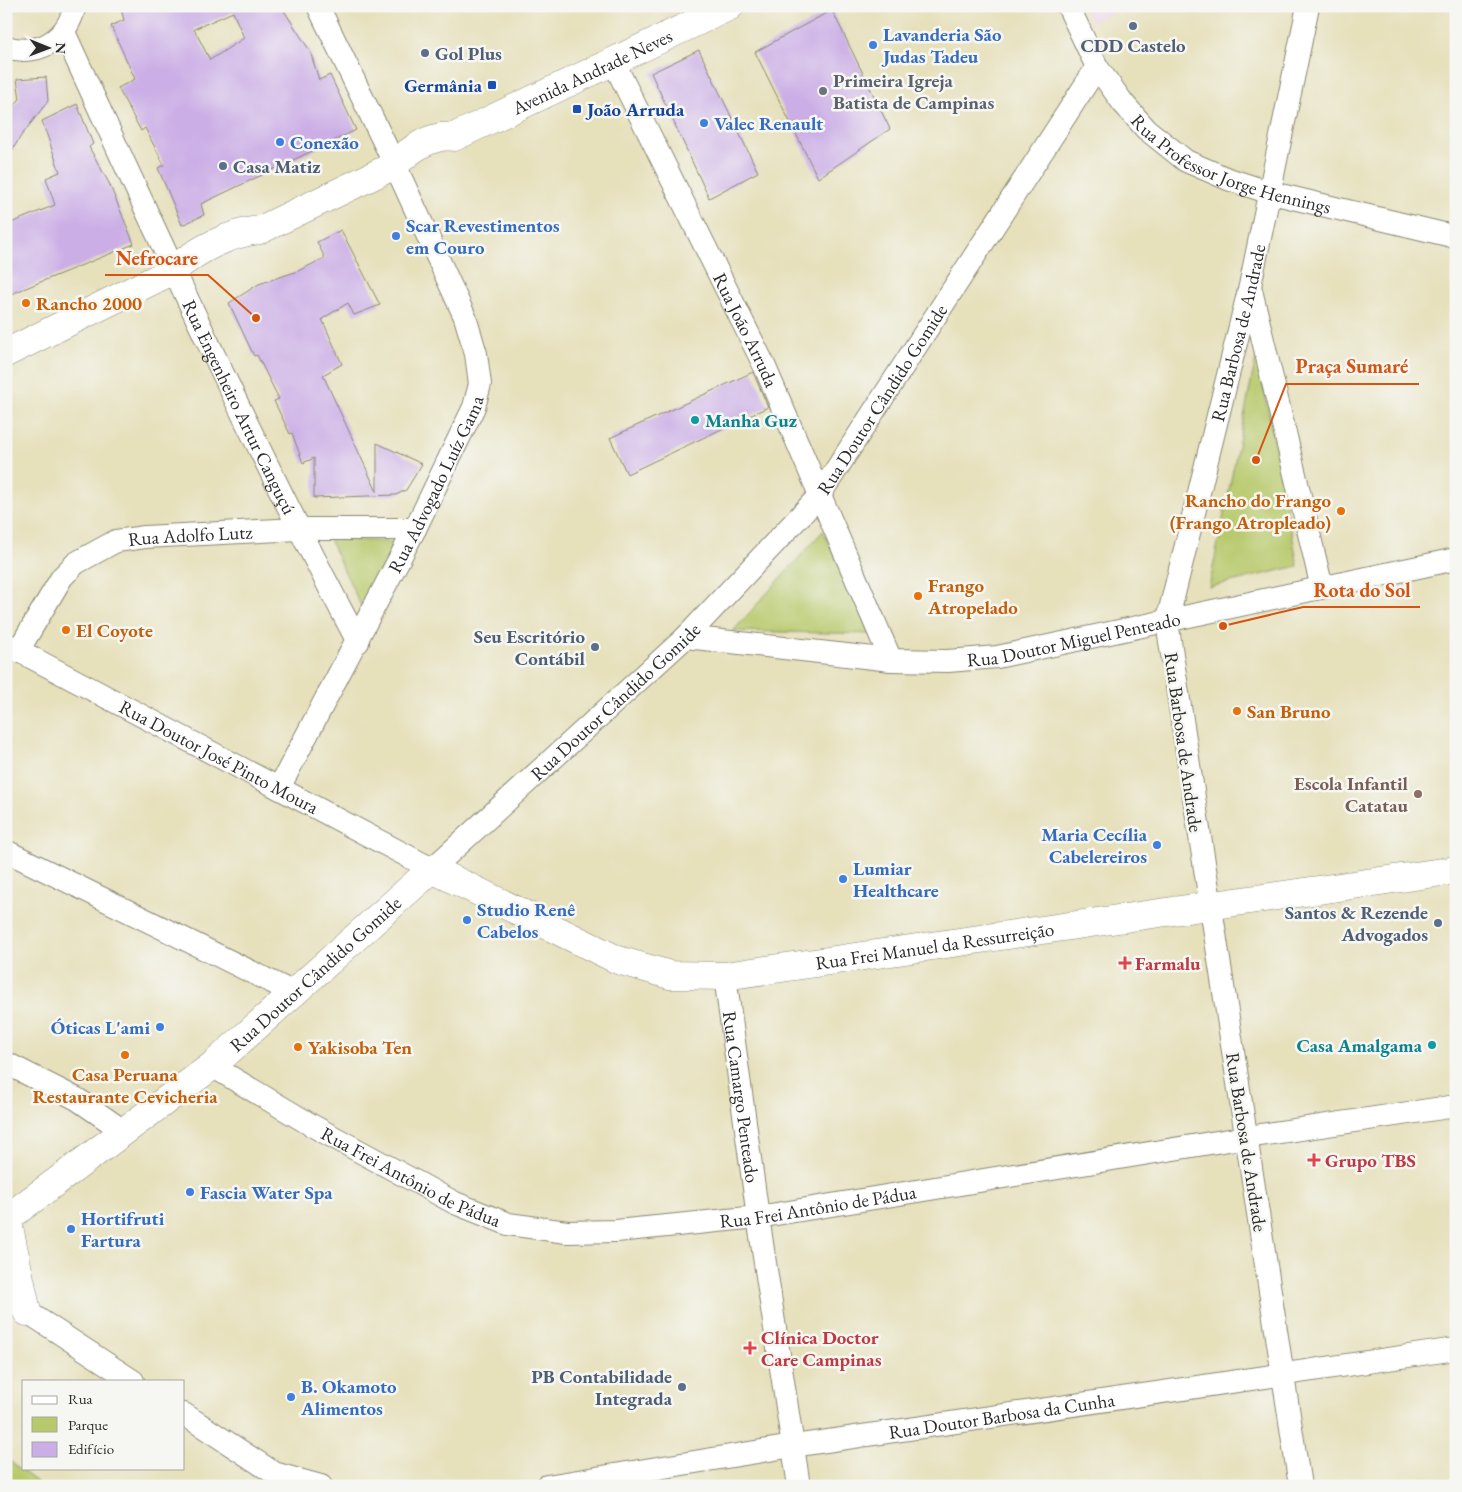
<svg xmlns="http://www.w3.org/2000/svg" width="1462" height="1492" font-family="'EB Garamond',serif">
<style>
.built{fill:#eed0e8}
.green{fill:#b8c96c;stroke:#727a4c}
.building{fill:#cbaee6;fill-rule:evenodd}
.lines{fill:none;stroke-linecap:round;stroke-linejoin:round}
.minor-casing{stroke:#888673;stroke-width:24}
.major-casing{stroke:#888673;stroke-width:29}
.minor{stroke:#fff;stroke-width:22}
.major{stroke:#fff;stroke-width:28}
.service-dot{fill:#5c6f8a;stroke:#f6f6f2;stroke-width:2}
.shop-dot{fill:#3f7fe0;stroke:#f6f6f2;stroke-width:2}
.transit-dot{fill:#1a4fb4;stroke:#f6f6f2;stroke-width:2}
.worship-dot{fill:#6b7280;stroke:#f6f6f2;stroke-width:2}
.food-dot{fill:#e8710a;stroke:#f6f6f2;stroke-width:2}
.culture-dot{fill:#0f9aa8;stroke:#f6f6f2;stroke-width:2}
.education-dot{fill:#8d6e63;stroke:#f6f6f2;stroke-width:2}
.health-dot{fill:#e0444e;stroke:#f6f6f2;stroke-width:2}
.labels{text-anchor:middle;stroke-width:5;stroke-linejoin:round;paint-order:stroke}
.shop-label{font-size:19px;font-weight:bold;fill:#366cbe;stroke:#f6f6f2;text-anchor:start}
.service-label{font-size:19px;font-weight:bold;fill:#4e5e75;stroke:#f6f6f2;text-anchor:end}
.street-label{font-size:19px;fill:#2b2b2b;stroke:#f6f6f2}
.worship-label{font-size:19px;font-weight:bold;fill:#5b616d;stroke:#f6f6f2;text-anchor:start}
.transit-label{font-size:19px;font-weight:bold;fill:#164399;stroke:#f6f6f2;text-anchor:end}
.food-label{font-size:19px;font-weight:bold;fill:#c56008;stroke:#f6f6f2;text-anchor:start}
.culture-label{font-size:19px;font-weight:bold;fill:#0d838f;stroke:#f6f6f2;text-anchor:start}
.education-label{font-size:19px;font-weight:bold;fill:#785e54;stroke:#f6f6f2;text-anchor:end}
.health-label{font-size:19px;font-weight:bold;fill:#be3a42;stroke:#f6f6f2;text-anchor:start}
.leader{fill:none;stroke:#d5540f;stroke-width:2}
.callout-dot{fill:#d5540f;stroke:#f6f6f2;stroke-width:2}
.callout-label{font-size:20px;text-anchor:middle;font-weight:bold;fill:#d5540f;stroke:#f6f6f2;stroke-width:5;stroke-linejoin:round;paint-order:stroke}
</style>
<rect width="100%" height="100%" fill="#f6f6f2"/>
<filter id="ink" filterUnits="userSpaceOnUse"><feTurbulence type="fractalNoise" baseFrequency=".02" numOctaves="2"/><feDisplacementMap in="SourceGraphic" scale="10" xChannelSelector="R" yChannelSelector="G"/><feConvolveMatrix kernelMatrix="1 2 1 2 8 2 1 2 1" color-interpolation-filters="sRGB"/></filter>
<filter id="wash" filterUnits="userSpaceOnUse"><feTurbulence type="fractalNoise" baseFrequency=".0096" numOctaves="4" result="noise"/><feDisplacementMap in="SourceGraphic" scale="20" xChannelSelector="R" yChannelSelector="G"/><feGaussianBlur stdDeviation="1.12" result="paint"/><feColorMatrix in="noise" values="0 0 0 0 0 0 0 0 0 0 0 0 0 0 0 0 0 1.4 0 .05"/><feComposite in="paint" operator="in"/></filter>
<g filter="url(#wash)">
<rect width="100%" height="100%" fill="#e6e0bb"/>
<path class="built" d="M1084 6H1130L1091 22Z"/>
<path class="green" d="M1257 353 1298 566 1209 587Z
M823 531 873 634 733 631Z
M329 539 395 542 361 606Z
M6 1458 42 1486H6Z"/>
<g id="blocks">
<path class="building" d="M120 6H281L310 51 319 80 330 75 356 130 201 204 204 215 182 225 158 168 164 165 145 128 141 131 118 88 135 79 111 26 124 20ZM233 12 244 38 210 60 194 29Z
M832 10 890 129 818 178 755 52Z
M699 50 758 172 709 198 651 73Z
M46 77 48 101 21 136 6 160V114L20 99 17 79Z
M77 104 93 144 89 147 109 183 134 244 6 296V225L55 205 46 178 60 172 42 121Z
M341 230 380 305 354 315 348 303 322 319 342 364 323 375 377 492V443L422 464 406 490 396 495 314 498V458L303 463 292 433 290 434 274 401 279 399 257 355 254 356 229 303 259 284 298 271 325 258 317 242Z
M753 372 768 407 627 474 610 438Z"/>
</g>
</g>
<g filter="url(#ink)">
<use href="#blocks" fill-opacity="0" stroke="#888673" stroke-width="1"/>
<g class="lines">
<g class="minor-casing">
<g id="minor">
<path id="s1" d="M1068 6 1097 67 1123 103 1146 129 1186 161 1228 179 1268 192 1456 237"/>
<path id="s2" d="M64 32C158 237 252 443 358 642"/>
<path d="M6 47C40 57 67 39 75 6"/>
<path id="s3" d="M613 61 764 365 891 660"/>
<path d="M1251 290 1322 588"/>
<path id="s4" d="M686 637 891 660 948 661 997 657 1456 559"/>
<path id="s5" d="M6 644 432 869 686 637 819 496 1097 67"/>
<path id="s6" d="M18 651 62 577 76 563 116 541 145 537 298 529H415"/>
<path id="s7" d="M279 788 415 529 474 407 480 384 476 354 465 317 395 165 318 6"/>
<path d="M6 851 294 993"/>
<path id="s8" d="M725 976 758 1217 799 1486"/>
<path d="M6 1063 77 1099 125 1132"/>
<path id="s9" d="M212 1066 313 1126 455 1203 508 1224 567 1232 616 1231 758 1217 1247 1137 1456 1106"/>
<path d="M6 1298 133 1381"/>
<path d="M184 1414 274 1473 288 1486"/>
<path d="M274 1473 321 1486"/>
<path id="s10" d="M547 1486 793 1446 1456 1349"/>
<path id="s11" d="M1300 1486 1167 622 1250 286 1308 6"/>
</g>
</g>
<g class="major-casing">
<g id="major">
<path id="s12" d="M6 353 174 270C196 250 230 233 260 230L395 165C410 149 432 134 454 137L730 6"/>
<path d="M7 1218 27 1312"/>
<path id="s13" d="M6 1219 212 1066 432 869 618 960 670 975 725 976 1456 870"/>
</g>
</g>
<use href="#minor" class="minor"/>
<use href="#major" class="major"/>
</g>
</g>
<g class="service-dot">
<circle cx="1133" cy="26" r="5"/>
<circle cx="425" cy="53" r="5"/>
<circle cx="223" cy="166" r="5"/>
<circle cx="595" cy="647" r="5"/>
<circle cx="1438" cy="923" r="5"/>
<circle cx="682" cy="1387" r="5"/>
</g>
<g class="shop-dot">
<circle cx="873" cy="45" r="5"/>
<circle cx="704" cy="123" r="5"/>
<circle cx="280" cy="142" r="5"/>
<circle cx="396" cy="236" r="5"/>
<circle cx="1157" cy="845" r="5"/>
<circle cx="843" cy="879" r="5"/>
<circle cx="467" cy="920" r="5"/>
<circle cx="160" cy="1027" r="5"/>
<circle cx="190" cy="1192" r="5"/>
<circle cx="71" cy="1229" r="5"/>
<circle cx="291" cy="1397" r="5"/>
</g>
<g class="transit-dot">
<rect x="487" y="80" width="10" height="10" rx="2.5"/>
<rect x="572" y="104" width="10" height="10" rx="2.5"/>
</g>
<circle class="worship-dot" cx="823" cy="91" r="5"/>
<g class="food-dot">
<circle cx="26" cy="303" r="5"/>
<circle cx="1341" cy="511" r="5"/>
<circle cx="918" cy="596" r="5"/>
<circle cx="66" cy="630" r="5"/>
<circle cx="1237" cy="711" r="5"/>
<circle cx="298" cy="1047" r="5"/>
<circle cx="125" cy="1055" r="5"/>
</g>
<g class="culture-dot">
<circle cx="695" cy="420" r="5"/>
<circle cx="1432" cy="1045" r="5"/>
</g>
<circle class="education-dot" cx="1418" cy="794" r="5"/>
<g class="health-dot">
<path d="M1122.5 955.5h5v5h5v5h-5v5h-5v-5h-5v-5h5z"/>
<path d="M1311.5 1152.5h5v5h5v5h-5v5h-5v-5h-5v-5h5z"/>
<path d="M747.5 1340.5h5v5h5v5h-5v5h-5v-5h-5v-5h5z"/>
</g>
<g class="labels">
<g class="shop-label">
<text x="883" y="41">Lavanderia São<tspan x="883" dy="22">Judas Tadeu</tspan></text>
<text x="714" y="130">Valec Renault</text>
<text x="290" y="149">Conexão</text>
<text x="406" y="232">Scar Revestimentos<tspan x="406" dy="22">em Couro</tspan></text>
<text x="1147" y="841" text-anchor="end">Maria Cecília<tspan x="1147" dy="22">Cabelereiros</tspan></text>
<text x="853" y="875">Lumiar<tspan x="853" dy="22">Healthcare</tspan></text>
<text x="477" y="916">Studio Renê<tspan x="477" dy="22">Cabelos</tspan></text>
<text x="150" y="1034" text-anchor="end">Óticas L'ami</text>
<text x="200" y="1199">Fascia Water Spa</text>
<text x="81" y="1225">Hortifruti<tspan x="81" dy="22">Fartura</tspan></text>
<text x="301" y="1393">B. Okamoto<tspan x="301" dy="22">Alimentos</tspan></text>
</g>
<g class="service-label">
<text x="1133" y="52" text-anchor="middle">CDD Castelo</text>
<text x="435" y="60" text-anchor="start">Gol Plus</text>
<text x="233" y="173" text-anchor="start">Casa Matiz</text>
<text x="585" y="643">Seu Escritório<tspan x="585" dy="22">Contábil</tspan></text>
<text x="1428" y="919">Santos &amp; Rezende<tspan x="1428" dy="22">Advogados</tspan></text>
<text x="672" y="1383">PB Contabilidade<tspan x="672" dy="22">Integrada</tspan></text>
</g>
<g class="street-label">
<text dy="7" stroke="none"><textPath href="#s12" startOffset="654">Avenida Andrade Neves</textPath></text>
<text dy="7" stroke="none"><textPath href="#s1" startOffset="240">Rua Professor Jorge Hennings</textPath></text>
<text dy="7" stroke="none"><textPath href="#s3" startOffset="300">Rua João Arruda</textPath></text>
<text dy="7" stroke="none"><textPath href="#s11" startOffset="1172">Rua Barbosa de Andrade</textPath></text>
<text dy="7" stroke="none"><textPath href="#s5" startOffset="1135">Rua Doutor Cândido Gomide</textPath></text>
<text dy="7" stroke="none"><textPath href="#s2" startOffset="414">Rua Engenheiro Artur Canguçú</textPath></text>
<text dy="7" stroke="none"><textPath href="#s7" startOffset="342">Rua Advogado Luíz Gama</textPath></text>
<text dy="7" stroke="none"><textPath href="#s6" startOffset="226">Rua Adolfo Lutz</textPath></text>
<text dy="7" stroke="none"><textPath href="#s4" startOffset="391">Rua Doutor Miguel Penteado</textPath></text>
<text dy="7" stroke="none"><textPath href="#s5" startOffset="730">Rua Doutor Cândido Gomide</textPath></text>
<text transform="translate(1184 742) rotate(82)" y="7">Rua Barbosa de Andrade</text>
<text dy="7" stroke="none"><textPath href="#s5" startOffset="241">Rua Doutor José Pinto Moura</textPath></text>
<text dy="7" stroke="none"><textPath href="#s13" startOffset="1080">Rua Frei Manuel da Ressurreição</textPath></text>
<text dy="7" stroke="none"><textPath href="#s13" startOffset="395">Rua Doutor Cândido Gomide</textPath></text>
<text dy="7" stroke="none"><textPath href="#s8" startOffset="122">Rua Camargo Penteado</textPath></text>
<text transform="translate(1247 1142) rotate(81)" y="7">Rua Barbosa de Andrade</text>
<text dy="7" stroke="none"><textPath href="#s9" startOffset="228">Rua Frei Antônio de Pádua</textPath></text>
<text dy="7" stroke="none"><textPath href="#s9" startOffset="648">Rua Frei Antônio de Pádua</textPath></text>
<text dy="7" stroke="none"><textPath href="#s10" startOffset="460">Rua Doutor Barbosa da Cunha</textPath></text>
</g>
<g class="worship-label">
<text x="833" y="87">Primeira Igreja<tspan x="833" dy="22">Batista de Campinas</tspan></text>
</g>
<g class="transit-label">
<text x="482" y="92">Germânia</text>
<text x="587" y="116" text-anchor="start">João Arruda</text>
</g>
<g class="food-label">
<text x="36" y="310">Rancho 2000</text>
<text x="1331" y="507" text-anchor="end">Rancho do Frango<tspan x="1331" dy="22">(Frango Atropleado)</tspan></text>
<text x="928" y="592">Frango<tspan x="928" dy="22">Atropelado</tspan></text>
<text x="76" y="637">El Coyote</text>
<text x="1247" y="718">San Bruno</text>
<text x="308" y="1054">Yakisoba Ten</text>
<text x="125" y="1081" text-anchor="middle">Casa Peruana<tspan x="125" dy="22">Restaurante Cevicheria</tspan></text>
</g>
<g class="culture-label">
<text x="705" y="427">Manha Guz</text>
<text x="1422" y="1052" text-anchor="end">Casa Amalgama</text>
</g>
<g class="education-label">
<text x="1408" y="790">Escola Infantil<tspan x="1408" dy="22">Catatau</tspan></text>
</g>
<g class="health-label">
<text x="1135" y="970">Farmalu</text>
<text x="1325" y="1167">Grupo TBS</text>
<text x="761" y="1344">Clínica Doctor<tspan x="761" dy="22">Care Campinas</tspan></text>
</g>
</g>
<path class="leader" d="M256 318L208 275H105M1256 460L1286 384H1419M1223 626L1303 607H1420"/>
<g class="callout-dot">
<circle cx="256" cy="318" r="5"/>
<circle cx="1256" cy="460" r="5"/>
<circle cx="1223" cy="626" r="5"/>
</g>
<g class="callout-label">
<text x="157" y="265">Nefrocare</text>
<text x="1352" y="373">Praça Sumaré</text>
<text x="1362" y="597">Rota do Sol</text>
</g>
<rect width="1462" height="1492" fill="none" stroke="#f6f6f2" stroke-width="25"/>
<rect x="22" y="1380" width="162" height="90" fill="#f6f6f2" stroke="#a5a5a2"/>
<rect x="32" y="1396" width="25" height="8" fill="#ffffff" stroke="#a5a5a2"/>
<text x="68" y="1404" font-size="15" fill="#2b2b2b">Rua</text>
<rect x="32" y="1417" width="25" height="15" fill="#b8c96c" stroke="#a5a5a2"/>
<text x="68" y="1430" font-size="15" fill="#2b2b2b">Parque</text>
<rect x="32" y="1442" width="25" height="15" fill="#cbaee6" stroke="#a5a5a2"/>
<text x="68" y="1454" font-size="15" fill="#2b2b2b">Edifício</text>
<g transform="translate(48 48) rotate(91)" stroke="#f6f6f2" stroke-width="4" paint-order="stroke">
<path d="M0-4L9 19L0 12L-9 19Z" fill="#2b2b2b"/>
<text y="-8" font-size="14" font-weight="bold" text-anchor="middle" fill="#2b2b2b">N</text>
</g>
</svg>
